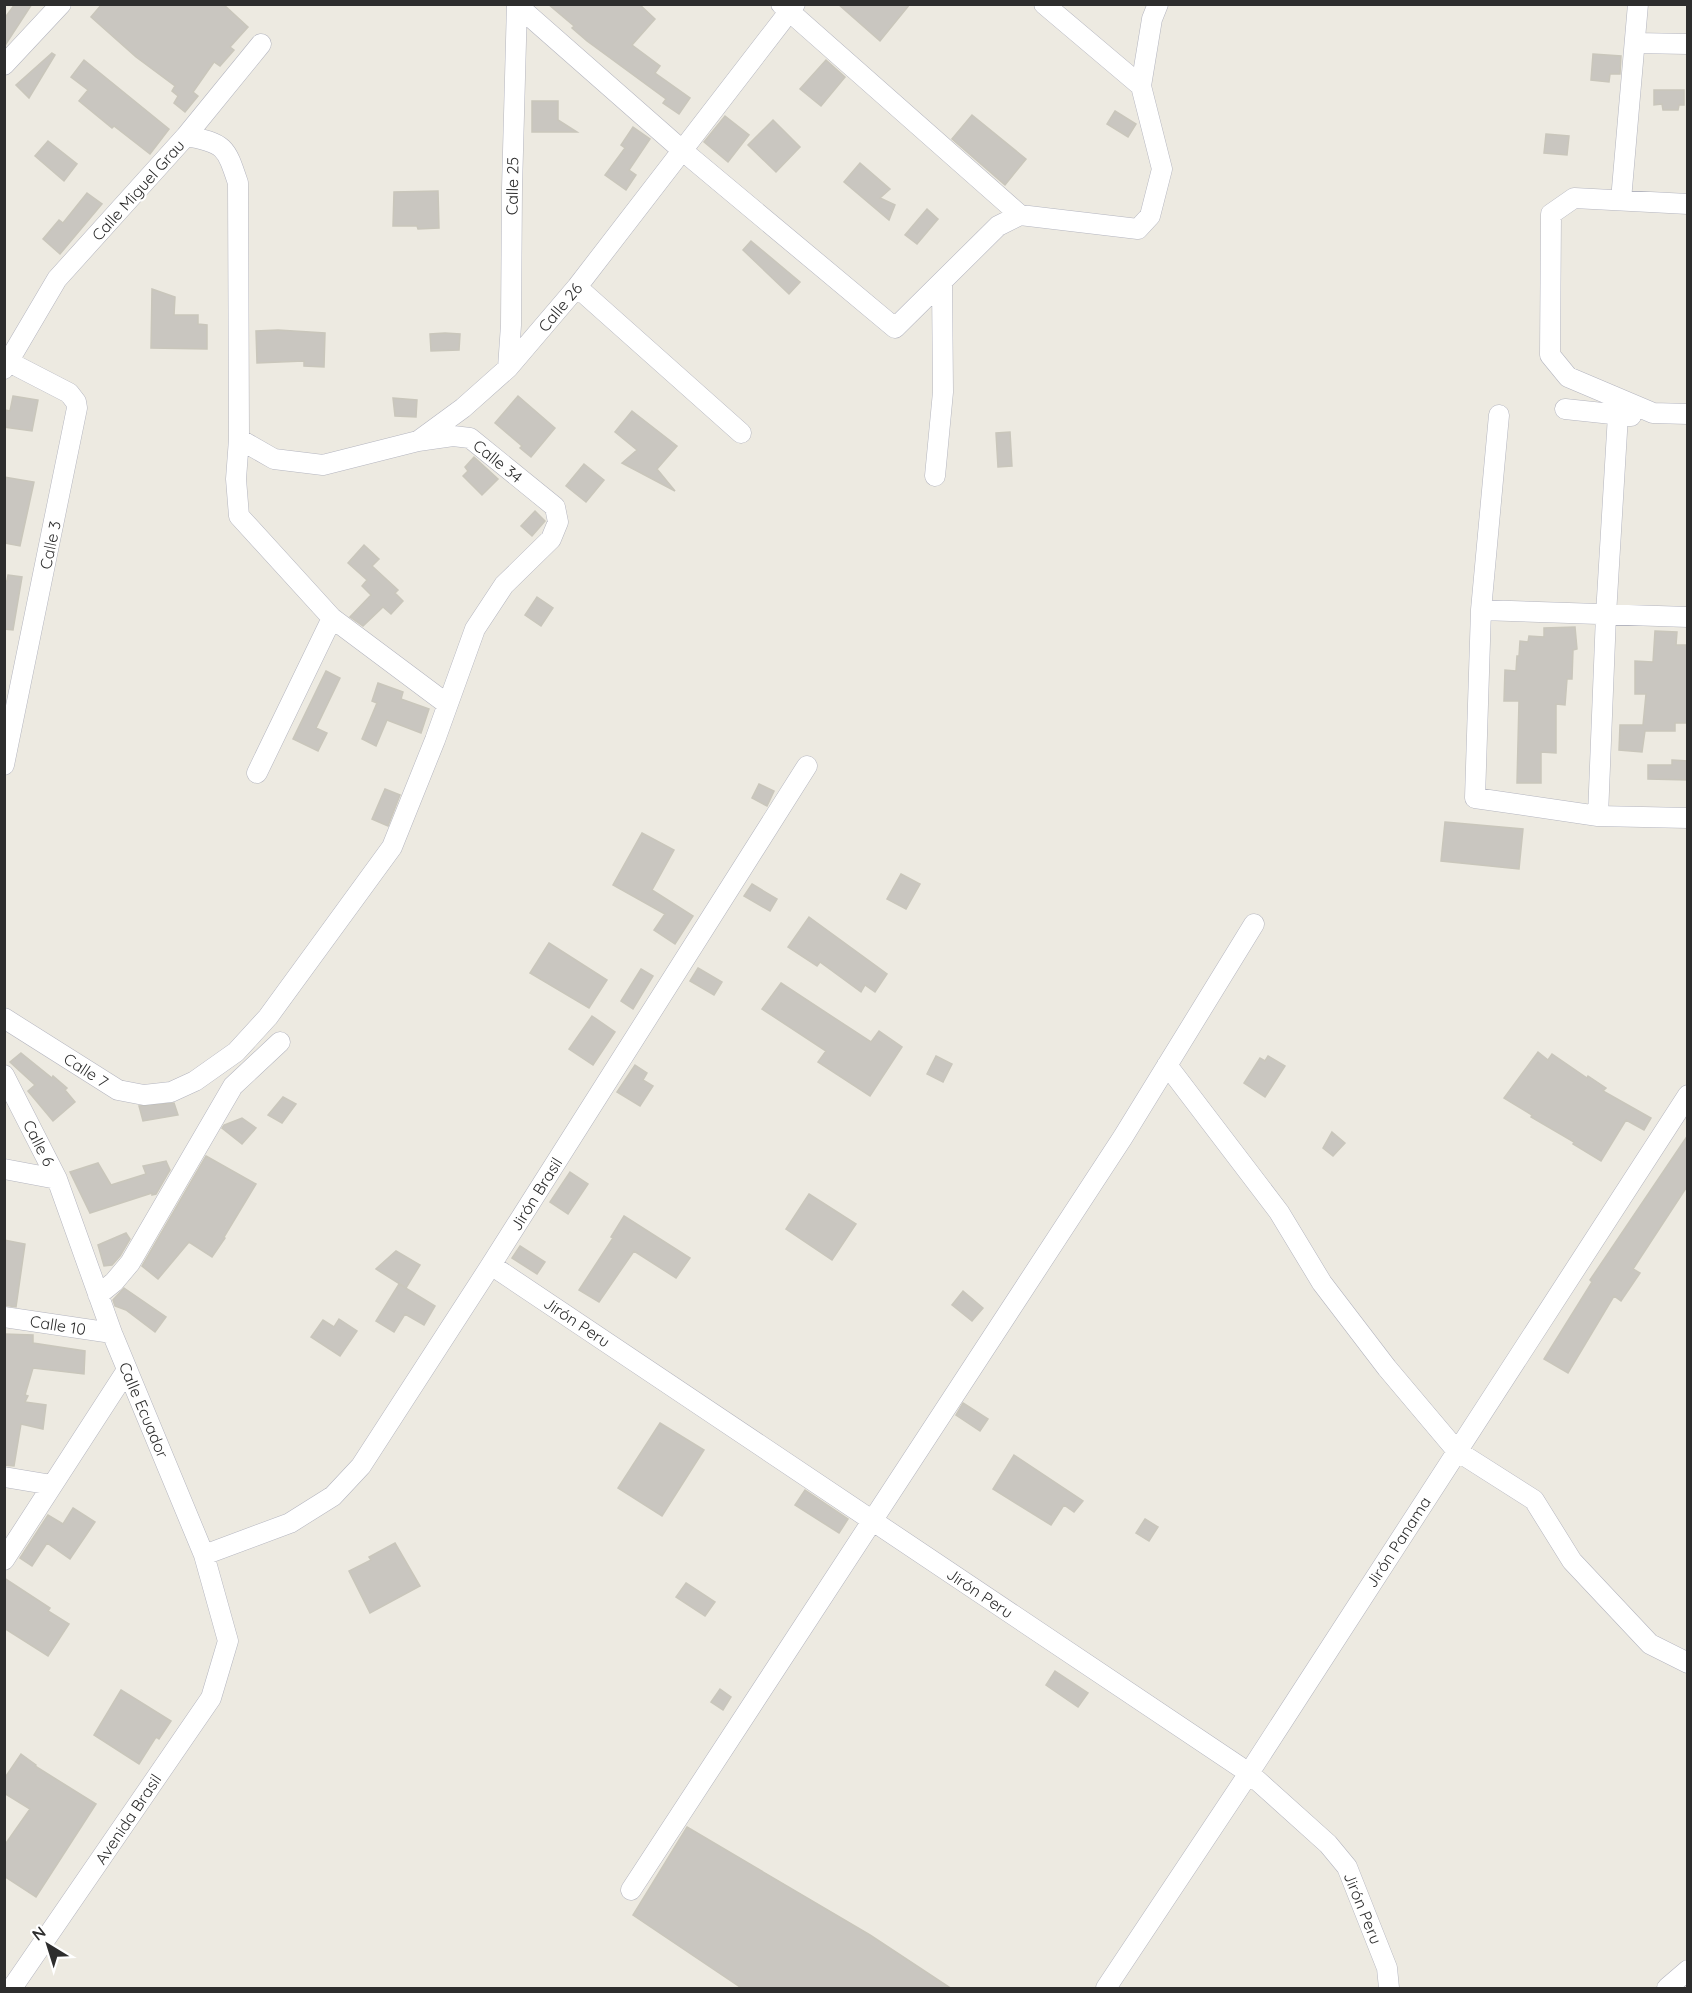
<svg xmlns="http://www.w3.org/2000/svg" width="1692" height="1993" font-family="Quicksand,sans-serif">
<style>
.building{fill:#c9c6c0;stroke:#c9c6bb;stroke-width:1.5}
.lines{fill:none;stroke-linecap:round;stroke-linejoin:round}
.street-casing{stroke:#b4b5bf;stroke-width:21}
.street{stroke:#fff;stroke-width:20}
.labels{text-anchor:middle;stroke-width:4.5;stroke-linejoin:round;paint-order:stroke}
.street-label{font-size:16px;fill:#2d2d2d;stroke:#fff}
</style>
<rect width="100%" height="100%" fill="#edeae1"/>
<path class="building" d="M15 4H32L4 47V19Z
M102 4H223L248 27 230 47 234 50 220 66 214 62 193 92 198 96 185 112 174 103 178 96 172 91 175 86 136 57 91 17Z
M548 4H639L655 19 632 45 660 66 655 73 690 98 679 114 663 103 666 99 587 41 572 28 574 26Z
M838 4H910L880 41Z
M52 53 55 55 29 98 16 85Z
M1593 54 1621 56 1620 74H1610L1609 82 1591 80Z
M84 60 169 129 150 154 114 126 112 128 79 101 88 90 71 77Z
M826 60 845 77 821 106 800 89Z
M1654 90H1684V105H1679L1678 110H1663L1662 104 1654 105Z
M532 101H558V120L577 132H532Z
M1115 111 1136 124 1128 137 1107 124Z
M972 115 1026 159 1005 185 952 139Z
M725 116 749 135 728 162 704 142Z
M773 120 800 147 776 172 748 145Z
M633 127 650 139 629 170 636 175 626 190 605 175 625 148 621 145Z
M1546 134 1569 136 1567 155 1544 153Z
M48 141 77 164 64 181 35 156Z
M860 163 890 189 880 198 895 205 889 220 844 182Z
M438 191 439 228 418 229 417 226H393L394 192Z
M87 193 102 204 60 254 43 239 59 220 63 223Z
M927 209 938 219 917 244 905 235Z
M751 241 800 282 789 294 743 250Z
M152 289 175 297 174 315H198V324L207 325V349L151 348Z
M278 330 325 333 324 367 304 366V361L257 363 256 331Z
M445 333 460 334 459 350 431 351 430 334Z
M13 396 38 400 32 431 4 427V410L10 411Z
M518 396 555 428 531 457 520 448 522 446 495 423Z
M393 398 417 400 416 417 395 416Z
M632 411 677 446 657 469 675 491 622 463 637 450 615 432Z
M1010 432 1012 466 998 467 996 433Z
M474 457 498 479 482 495 463 476 468 471 465 467Z
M584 464 604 480 586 502 566 486Z
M4 477 34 482 20 546 4 543Z
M535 511 545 521 532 536 521 526Z
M364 545 379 559 372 566 398 590 395 593 403 601 391 614 383 607 363 626 350 617 371 595 362 586 367 580 348 563Z
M8 575 22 577 13 630 4 629V581H7Z
M537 597 553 608 541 626 525 615Z
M1575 627 1577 649 1573 650 1572 679H1567L1565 705 1556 704V753L1541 752V783H1517L1519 701H1504L1505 670 1516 671 1517 656H1519L1520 641 1528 642 1529 636 1544 637V628Z
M1655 631 1677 632 1676 645H1687L1688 723H1675V731H1645L1642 752 1619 750 1620 725H1643L1646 694H1635V661L1653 662Z
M326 671 340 678 316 728 327 733 318 751 293 739Z
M378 683 403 692 401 699 429 709 421 733 387 720 376 746 362 739 377 703 372 701Z
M1672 760 1688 761V780L1648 779V765H1672Z
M759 784 774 791 767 806 752 798Z
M385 789 400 795 388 826 372 819Z
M1445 822 1523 829 1519 869 1441 861Z
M642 833 674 850 652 890 693 916 675 944 654 930 665 914 613 885Z
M901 874 920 884 906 909 887 899Z
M752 884 777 899 770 911 744 896Z
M809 917 887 974 875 992 865 985 861 992 820 962 817 966 788 947Z
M549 943 607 980 589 1008 530 973Z
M698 968 722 982 714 995 690 981Z
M641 969 653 976 633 1009 621 1001Z
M781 983 871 1042 879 1031 902 1047 870 1096 818 1062 826 1051 762 1009Z
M592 1016 615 1032 593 1065 569 1049Z
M1538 1052 1548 1060 1552 1054 1587 1078 1588 1076 1606 1088 1603 1091 1651 1118 1644 1130 1626 1120 1601 1161 1573 1144 1574 1142 1531 1117 1532 1115 1504 1098Z
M21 1053 52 1078 53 1076 67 1088 65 1090 75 1102 53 1121 28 1091 35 1085 10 1062Z
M936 1056 952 1064 943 1082 927 1074Z
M1268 1056 1285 1066 1265 1097 1244 1083 1260 1058 1265 1061Z
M635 1065 647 1073 643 1080 653 1086 640 1106 617 1092Z
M283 1097 296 1104 282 1123 268 1115Z
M174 1103 178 1115 143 1121 139 1106Z
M242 1118 256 1128 242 1144 222 1128 224 1125Z
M1332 1132 1345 1143 1333 1156 1323 1148Z
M1688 1135V1185L1633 1269 1640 1273 1621 1301 1614 1296 1568 1373 1544 1359 1592 1282 1590 1280Z
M206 1156 256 1184 224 1237 225 1238 212 1257 189 1242 158 1279 142 1266Z
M166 1161 170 1170 156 1194 152 1195V1193L90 1213 70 1172 98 1163 111 1185 146 1174 143 1166Z
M570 1172 588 1184 568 1214 550 1202Z
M809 1194 856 1224 832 1260 786 1229Z
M624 1216 690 1258 676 1278 634 1251 599 1302 579 1290 613 1238 611 1237Z
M126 1233 130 1239 120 1256 112 1265 104 1266 98 1245Z
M4 1240 25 1244 16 1307 4 1305Z
M520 1246 545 1262 537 1274 512 1258Z
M396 1251 420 1265 406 1288 376 1269Z
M399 1284 435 1306 424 1325 405 1314 394 1332 376 1321Z
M124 1288 166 1317 155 1332 126 1310 115 1306 113 1300Z
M963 1291 983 1308 972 1321 952 1305Z
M339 1319 357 1331 340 1356 311 1337 323 1320 334 1327Z
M4 1334 33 1335V1343L85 1351 84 1374 33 1368 25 1395 28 1396 25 1402 46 1405 43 1429 21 1424 14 1466 4 1465Z
M963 1403 988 1419 980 1431 956 1415Z
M660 1423 704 1450 662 1516 618 1488Z
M1014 1455 1083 1501 1074 1512 1064 1505 1051 1525 993 1489Z
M805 1490 848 1519 839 1533 795 1505Z
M73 1508 95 1522 70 1559 47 1543 32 1566 20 1558 48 1515 63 1524Z
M1145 1519 1158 1527 1149 1541 1136 1533Z
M395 1543 420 1586 370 1613 349 1571 371 1560 369 1557Z
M4 1578 50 1608 48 1611 69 1624 48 1656 4 1628Z
M686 1583 715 1602 705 1616 676 1597Z
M1055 1671 1088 1693 1078 1707 1046 1685Z
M720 1689 731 1697 723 1710 711 1702Z
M121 1690 171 1721 159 1739 156 1737 139 1764 94 1735Z
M21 1754 36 1765 35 1766 96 1804 36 1897 4 1876V1846L30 1809 4 1793V1779Z
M687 1827 870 1935 952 1989H743L633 1915Z"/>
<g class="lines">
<g class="street-casing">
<path id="street" d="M781 4 1020 215
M1044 4 1141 86
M517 5 683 151 895 328 998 226 1020 215 1138 229 1150 216 1162 169 1141 86 1152 19 1158 4
M1636 43 1688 44
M4 65 61 4
M186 136 261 44
M1621 200 1638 4
M1688 204 1574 198 1551 214 1550 355 1568 377 1653 413 1688 414
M577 287 741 433
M508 368 511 325 512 188 517 4
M4 369 57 279 186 136C225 143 226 147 238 183L239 439 236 479 239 516 332 618 447 704
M1565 409 1631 416
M1499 415 1481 610 1475 798 1598 816 1688 818
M239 439 274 459 323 465 418 441 463 408 508 368 577 287 795 4
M935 476 943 392 942 282
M1481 610 1688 617
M4 765 77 408 76 402 69 393 9 362
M257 773 332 618
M1598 816 1606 615 1618 415
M4 1018 118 1090 144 1095 171 1092 195 1081 236 1052 268 1017 392 847 435 740 475 629 504 585 551 539 558 522 555 507 470 438 453 436 418 441
M1167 1065 1279 1212 1322 1283 1387 1368 1457 1451 1534 1500 1572 1561 1650 1644 1688 1663
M4 1075 57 1179 112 1333 204 1555 228 1641 211 1698 12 1988
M4 1169 57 1179
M491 1265 1249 1773 1328 1844 1347 1867 1387 1968 1389 1988
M98 1295 114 1282 130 1263 233 1086 280 1042
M4 1317 112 1333
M4 1477 52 1485
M204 1555 290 1523 333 1496 361 1466 491 1265 807 766
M4 1560 127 1370
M631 1890 1123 1137 1254 924
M1106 1988 1249 1773 1688 1095
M1667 1988 1688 1970"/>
</g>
<use href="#street" class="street"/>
</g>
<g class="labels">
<g class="street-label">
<text transform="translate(512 186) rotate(-89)" y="6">Calle 25</text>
<text transform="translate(138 190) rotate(-48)" y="6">Calle Miguel Grau</text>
<text transform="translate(560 307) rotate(-50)" y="6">Calle 26</text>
<text transform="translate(498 461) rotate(39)" y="6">Calle 34</text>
<text transform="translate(50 545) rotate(-78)" y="6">Calle 3</text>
<text transform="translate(86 1070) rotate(33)" y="6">Calle 7</text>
<text transform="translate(39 1143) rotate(63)" y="6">Calle 6</text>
<text transform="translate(536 1194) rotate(-58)" y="6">Jirón Brasil</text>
<text transform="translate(577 1322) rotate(34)" y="6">Jirón Peru</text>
<text transform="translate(58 1325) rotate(9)" y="6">Calle 10</text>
<text transform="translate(144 1410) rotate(67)" y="6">Calle Ecuador</text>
<text transform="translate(1398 1542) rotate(-57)" y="6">Jirón Panama</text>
<text transform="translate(980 1593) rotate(34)" y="6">Jirón Peru</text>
<text transform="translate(128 1819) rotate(-56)" y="6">Avenida Brasil</text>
<text transform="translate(1363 1908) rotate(68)" y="6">Jirón Peru</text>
</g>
</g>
<rect width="1692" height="1993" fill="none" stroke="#2d2d2d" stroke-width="12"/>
<g transform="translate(48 1945) rotate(322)" stroke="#ffffff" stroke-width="4.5" paint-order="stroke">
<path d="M0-4.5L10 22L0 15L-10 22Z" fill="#2d2d2d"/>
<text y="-9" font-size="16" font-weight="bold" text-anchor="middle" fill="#2d2d2d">N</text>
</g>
</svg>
